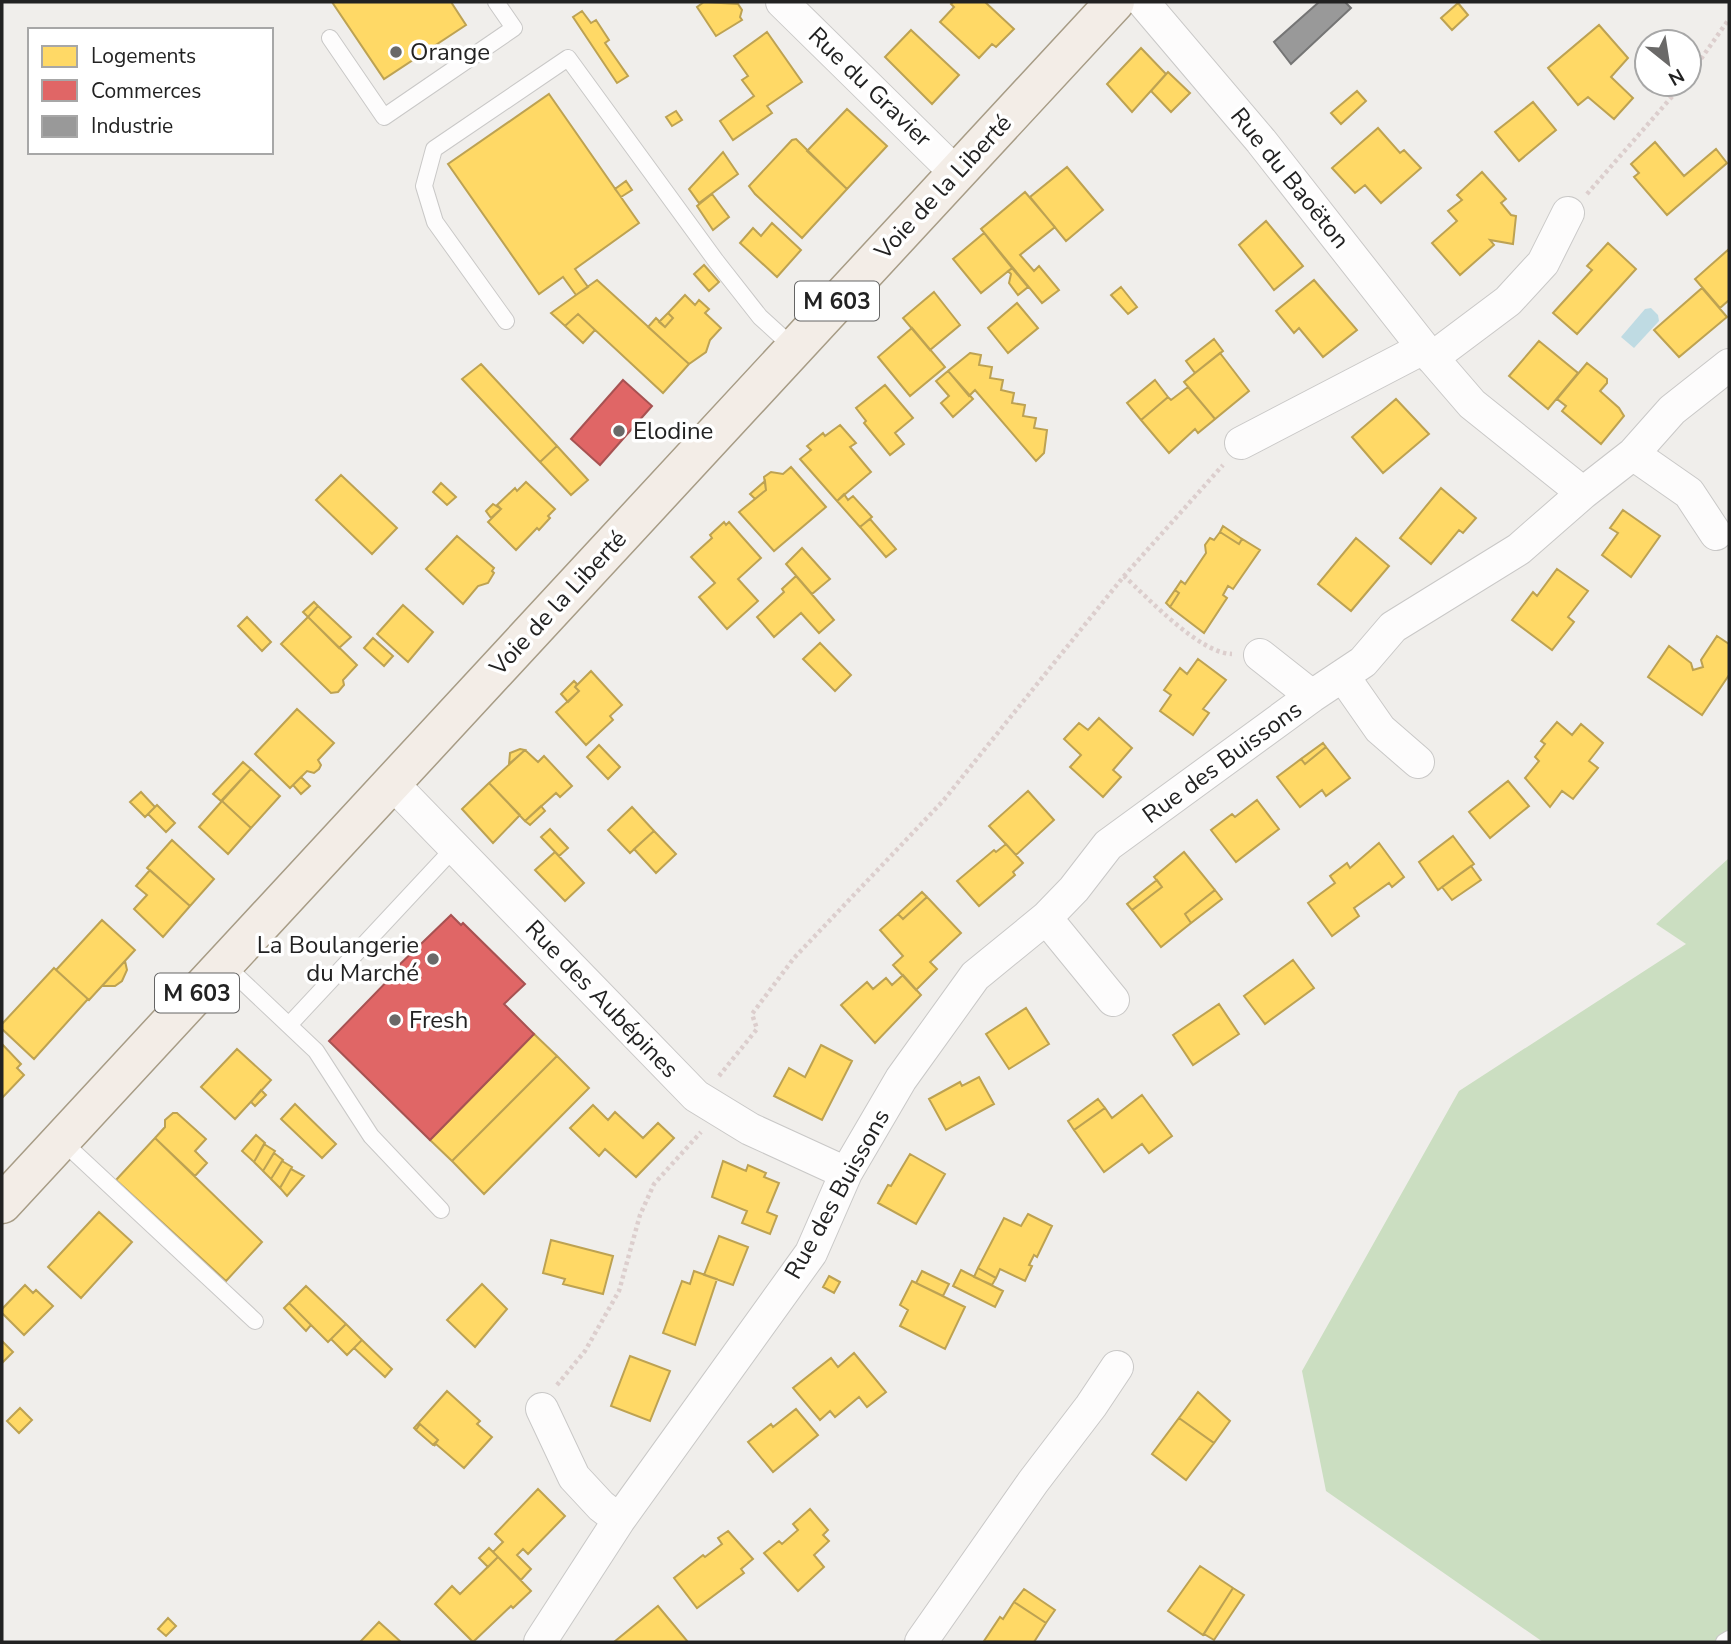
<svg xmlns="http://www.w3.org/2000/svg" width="1731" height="1644" font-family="'Nunito Sans',sans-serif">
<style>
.forest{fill:#cbdec1}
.water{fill:#bfdbe3}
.homes{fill:#ffd966;stroke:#bda252;stroke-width:2}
.shops{fill:#e06666;stroke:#a75252;stroke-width:2}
.industry{fill:#999;stroke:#757575;stroke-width:2}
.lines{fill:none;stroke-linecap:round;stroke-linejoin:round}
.service-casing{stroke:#c9c8c7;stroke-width:18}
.minor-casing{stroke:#c9c8c7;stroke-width:34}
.primary-casing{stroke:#a79c86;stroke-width:41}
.path{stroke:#dccecd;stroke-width:4.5;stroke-dasharray:3.5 3.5;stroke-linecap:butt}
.service{stroke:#fdfcfc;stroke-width:16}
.minor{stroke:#fdfcfc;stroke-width:32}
.primary{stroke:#f3ede7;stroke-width:38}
.poi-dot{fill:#6a6968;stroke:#fff;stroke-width:2.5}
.labels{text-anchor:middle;stroke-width:7;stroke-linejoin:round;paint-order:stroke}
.shield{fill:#fff;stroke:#646464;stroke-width:2}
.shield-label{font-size:23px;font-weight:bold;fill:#222}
.poi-label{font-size:24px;fill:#222;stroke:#fff;text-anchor:start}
.street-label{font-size:24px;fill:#222;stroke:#fff}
</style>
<rect width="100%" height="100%" fill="#f0eeeb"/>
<path class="forest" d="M1729 858V1642H1543L1326 1491 1302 1371 1459 1091 1686 944 1656 924Z"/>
<path class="water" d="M1651 308 1658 315 1659 321 1634 348 1621 337 1645 309Z"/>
<path class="homes" d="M332 2H451L466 25 384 79Z
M704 2 738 4 742 10 740 17 742 20 716 36 697 7Z
M953 2H985L1014 29 996 47 992 44 979 58 940 22 954 7 951 4Z
M1458 3 1468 15 1452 30 1441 18Z
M582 11 591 23 596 20 609 40 605 43 628 76 617 83 573 17Z
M1599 25 1628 58 1611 77 1633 98 1614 119 1588 97 1578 105 1548 68Z
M911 30 959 75 932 104 885 57Z
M767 32 802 82 767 106 772 113 733 140 720 121 754 96 742 80 748 76 734 56Z
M1141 48 1166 74 1132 112 1107 84Z
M1168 72 1190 93 1171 112 1151 91Z
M1357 91 1366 101 1341 124 1331 113Z
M549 94 639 223 575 269 588 287 576 295 563 277 539 294 448 164Z
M1533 102 1556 130 1519 161 1495 132Z
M847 109 887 146 847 189 807 151Z
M676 111 682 120 672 126 666 117Z
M1378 128 1400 153 1404 150 1421 168 1381 203 1365 185 1355 193 1332 168Z
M796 139 847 189 802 238 755 194 749 186 792 140Z
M1655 142 1684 176 1716 149 1727 163 1667 215 1634 177 1639 173 1631 164Z
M723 152 738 174 699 203 689 189Z
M1067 167 1103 210 1066 241 1030 197Z
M1482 172 1506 199 1501 203 1511 215 1516 216 1513 244 1490 240 1494 245 1460 275 1432 243 1457 221 1448 211 1462 200 1457 195Z
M626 181 632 190 621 197 615 189Z
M1025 192 1055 227 1020 255 1034 271 1039 266 1059 290 1042 303 981 229Z
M712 194 729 217 713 230 697 206Z
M1266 221 1303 266 1274 290 1239 245Z
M772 223 801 250 777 277 740 243 753 228 761 236Z
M984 233 1012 268 981 293 953 259Z
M1608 243 1636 269 1577 334 1553 313 1592 270 1587 266Z
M1729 249V300L1720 308 1695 279Z
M704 265 719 282 709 291 694 274Z
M1012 268 1028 287 1018 295 1009 283 1011 274 1008 271Z
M597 280 689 364 663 393 578 314 565 326 551 313Z
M1314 280 1357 330 1323 357 1299 328 1294 333 1276 311Z
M1121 287 1137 307 1128 314 1111 295Z
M1702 288 1727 317 1679 357 1654 330Z
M934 292 960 325 930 350 903 318Z
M685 295 695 305 699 300 709 309 705 313 721 328 710 340 706 352 689 364 648 327 656 318 665 327 673 318 668 313Z
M1017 303 1038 328 1008 353 988 328Z
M668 313 673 318 665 327 659 322Z
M578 314 595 330 583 343 565 326Z
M912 328 945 367 910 396 878 357Z
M1214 339 1223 351 1195 373 1186 361Z
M1539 341 1578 373 1548 409 1509 376Z
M970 353 981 355 979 365 992 367 990 378 1003 380 1001 390 1014 393 1012 403 1025 405 1023 416 1036 418 1034 428 1047 430 1044 453 1036 461 975 390 969 396 948 371Z
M1220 353 1249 391 1215 419 1184 382Z
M1587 363 1607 379V383L1600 391 1619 408 1624 416 1601 444 1562 411 1566 406 1557 399Z
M481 364 557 446 540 462 462 379Z
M948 371 973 399 953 417 941 403 949 396 936 381Z
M1155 380 1168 397 1141 420 1127 403Z
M885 385 913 418 895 433 904 444 890 455 864 423 866 421 856 408Z
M1188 387 1215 419 1198 433 1195 429 1169 453 1141 420 1168 397 1171 400Z
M1396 399 1429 434 1383 473 1352 437Z
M840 425 856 443 850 447 871 472 837 501 800 459 811 450 807 446 823 433 825 436Z
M557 446 588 480 571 495 540 462Z
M791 467 826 507 774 551 739 512 766 490 764 477 771 472 783 474Z
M341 475 397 528 372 554 316 500Z
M765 481 766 490 755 499 750 494Z
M526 482 555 509 548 516 550 518 539 530 537 528 516 550 488 522 501 509 497 505 515 488 517 491Z
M441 483 456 497 447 505 433 492Z
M1441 488 1476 518 1463 533 1459 530 1431 564 1400 538Z
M844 494 848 500 853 496 872 517 860 527 837 501Z
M493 504 501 509 491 518 486 511Z
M1623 510 1660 536 1631 577 1602 555 1618 533 1610 528Z
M870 519 896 549 886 557 860 527Z
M724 522 726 525 729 522 761 558 738 579 758 601 727 629 699 597 715 583 691 557 712 538 710 535Z
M1223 526 1242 539 1239 544 1220 532Z
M1220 532 1239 544 1242 539 1260 550 1233 589 1228 586 1223 595 1227 598 1204 633 1170 607 1179 593 1175 590 1181 581 1185 584 1206 553 1205 545 1210 538 1214 540Z
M457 536 494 568 492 571 494 573 488 583 478 586 463 604 426 569Z
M1356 538 1389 566 1351 611 1318 584Z
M802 548 830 579 812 594 786 564Z
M1557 569 1588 591 1568 617 1574 622 1552 650 1512 620 1533 592 1537 596Z
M796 576 834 620 819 633 801 613 774 637 757 617 784 592 782 589Z
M1175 590 1179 593 1170 607 1166 603Z
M314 602 318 606 308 617 303 612Z
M403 605 433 632 408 662 377 634Z
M318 606 351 637 339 648 308 617Z
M247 617 271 642 262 651 238 626Z
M308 617 357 665 343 680 344 685 338 692 331 693 281 644Z
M1717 636 1729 644V675L1702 715 1648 677 1669 646 1691 663 1693 670 1703 667 1701 660Z
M373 638 393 656 384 666 364 648Z
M820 643 851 675 835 691 803 659Z
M1198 659 1226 680 1203 709 1209 713 1193 735 1160 711 1171 695 1164 690 1180 668 1187 674Z
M591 671 622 705 610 716 613 720 586 745 556 712 579 691 575 687Z
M574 681 577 684 575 687 579 691 568 702 561 694Z
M297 709 334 743 318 760 321 765 319 769 314 773 307 771 290 788 255 754Z
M1099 718 1132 748 1113 770 1121 777 1103 797 1070 767 1081 755 1064 739 1079 723 1088 730Z
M1557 722 1572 735 1581 724 1603 743 1589 761 1598 768 1573 799 1562 791 1550 807 1525 778 1539 761 1535 757 1545 744 1541 741Z
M1323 743 1326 747 1305 764 1301 759Z
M599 745 620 767 608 779 587 757Z
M1326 747 1350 778 1326 796 1322 790 1300 807 1277 777 1301 759 1305 764Z
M520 749 525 750 509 764 510 753Z
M525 750 538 762 544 756 572 786 560 797 556 793 525 821 489 783Z
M243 762 251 769 221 801 213 794Z
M251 769 280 796 251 828 222 801Z
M301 777 310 786 301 794 293 785Z
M1508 781 1529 806 1490 838 1469 812Z
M489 783 520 815 493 843 462 809Z
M1028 791 1054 820 1016 855 989 826Z
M141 792 155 807 145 817 130 802Z
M1257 800 1279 829 1236 862 1211 830 1232 814 1235 817Z
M222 801 251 828 228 854 199 827Z
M157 805 175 823 166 832 148 814Z
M541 806 545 811 530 825 525 821Z
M632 807 654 831 630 853 608 830Z
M550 829 568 848 559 856 541 837Z
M654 831 676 854 656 873 634 849Z
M1453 836 1474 864 1438 890 1419 862Z
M172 840 214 879 190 906 147 868Z
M1379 843 1404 877 1392 887 1389 883 1354 908 1359 916 1332 936 1308 903 1335 883 1330 876 1347 863 1350 868Z
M1006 844 1023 863 1013 872 1015 875 979 906 957 881 994 850 996 852Z
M555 852 584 883 565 901 535 870Z
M1184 852 1215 890 1185 914 1191 923 1161 947 1132 910 1162 887 1154 877Z
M1471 866 1481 880 1452 900 1442 887Z
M150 870 190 906 163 937 134 909 147 895 136 886Z
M1157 880 1162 887 1132 910 1127 904Z
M1215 890 1222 899 1191 923 1185 914Z
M922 892 927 897 903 919 898 914Z
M927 897 961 933 930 962 937 969 916 990 893 965 903 956 880 930 898 914 903 919Z
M102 920 135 950 89 1000 56 970Z
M1293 960 1314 988 1265 1024 1244 996Z
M125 961 127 970 122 981 115 986H102Z
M54 968 88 999 34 1059 2 1029V1024Z
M903 975 921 995 875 1043 841 1005 867 982 873 989 886 978 892 985Z
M1219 1004 1239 1034 1193 1065 1173 1035Z
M1026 1008 1049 1044 1009 1069 986 1034Z
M534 1034 557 1056 452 1161 430 1140Z
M2 1044 21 1064 17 1068 24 1075 2 1098Z
M821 1045 852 1061 822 1120 774 1096 789 1068 805 1077Z
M237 1049 271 1080 235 1119 201 1087Z
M557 1056 589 1088 484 1194 452 1161Z
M979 1077 994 1104 946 1130 929 1099 960 1082 962 1086Z
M261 1090 266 1095 255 1106 251 1102Z
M1142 1095 1172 1136 1149 1153 1142 1144 1104 1172 1074 1130 1105 1108 1112 1118Z
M1098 1099 1105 1108 1074 1130 1068 1121Z
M295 1104 336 1144 322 1158 281 1119Z
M593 1105 608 1120 615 1112 643 1138 658 1123 674 1138 636 1177 605 1149 599 1156 570 1128Z
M173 1113H177L206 1139 195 1151 207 1163 195 1176 155 1138 165 1127V1120Z
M256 1135 265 1143 254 1162 242 1151Z
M155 1138 262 1242 226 1281 116 1180Z
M264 1144 275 1151 263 1171 254 1162Z
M274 1153 283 1160 271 1179 263 1171Z
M910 1154 945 1174 916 1224 878 1203 888 1185 891 1186Z
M282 1161 292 1167 280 1188 271 1179Z
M723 1161 746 1171 748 1165 766 1173 764 1177 779 1183 767 1212 777 1216 770 1234 742 1223 747 1211 712 1197Z
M291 1169 304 1176 287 1196 280 1188Z
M99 1212 132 1242 81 1298 48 1267Z
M1028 1214 1052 1226 1037 1257 1034 1255 1029 1265 1032 1266 1025 1281 1000 1269 996 1278 978 1268 1004 1218 1021 1226Z
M719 1236 748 1247 733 1285 704 1275Z
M551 1240 613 1256 603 1294 563 1284 565 1279 543 1273Z
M978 1268 996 1278 992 1285 974 1277Z
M961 1270 1003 1291 995 1307 953 1286Z
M694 1271 717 1279 695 1345 663 1333 682 1281 690 1284Z
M922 1271 949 1284 943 1296 916 1283Z
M829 1276 840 1282 834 1293 823 1287Z
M912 1281 965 1307 945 1349 900 1326 908 1310 900 1305Z
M482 1284 507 1309 475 1347 447 1320Z
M25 1285 33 1293 36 1290 53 1306 24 1335 2 1313V1309Z
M306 1286 346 1324 328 1342 289 1303Z
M289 1303 311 1325 306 1331 284 1308Z
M346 1324 362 1340 347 1355 331 1339Z
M362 1340 392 1369 385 1377 354 1348Z
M2 1341 13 1352 2 1363Z
M854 1353 886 1392 867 1407 859 1397 835 1417 830 1411 820 1420 793 1388 831 1358 838 1367Z
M630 1356 670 1371 650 1421 611 1406Z
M447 1391 480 1421 477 1424 492 1437 464 1468 436 1444 434 1446 438 1440 420 1424 416 1430 414 1428Z
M1198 1392 1230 1421 1214 1443 1179 1418Z
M20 1408 32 1420 19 1433 7 1421Z
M796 1409 818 1435 773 1472 748 1442 771 1424 773 1427Z
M1179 1418 1214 1443 1186 1480 1152 1454Z
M420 1424 438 1440 433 1445 416 1430Z
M538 1489 565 1516 528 1554 523 1549 517 1555 531 1569 521 1580 493 1552 503 1542 495 1534Z
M810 1509 828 1530 823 1535 829 1541 814 1555 824 1567 798 1591 764 1553 779 1541 782 1544 798 1530 793 1524Z
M728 1531 753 1559 741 1569 744 1573 697 1608 674 1578 703 1555 705 1557 722 1544 718 1538Z
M489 1548 498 1557 488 1567 479 1558Z
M498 1557 531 1591 513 1608 511 1606 473 1642 435 1604 452 1586 460 1594Z
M1200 1566 1233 1588 1203 1635 1168 1611Z
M1233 1588 1244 1595 1214 1640 1204 1634Z
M1024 1589 1055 1610 1046 1623 1014 1602Z
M1014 1602 1046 1623 1034 1642 984 1641 1000 1617 1003 1619Z
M658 1606 688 1642H614Z
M168 1618 176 1626 166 1636 158 1629Z
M379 1622 401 1642H360Z"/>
<path class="shops" d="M623 380 652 406 600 465 571 439Z
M451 915 461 925 463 923 525 984 504 1004 534 1034 430 1140 329 1041 399 969 397 967Z"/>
<path class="industry" d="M1319 2H1345L1351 8 1291 64 1274 42Z"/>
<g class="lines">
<g class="service-casing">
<path id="service" d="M330 38 384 117 514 28 496 2
M506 321 435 222 424 186 434 149 568 58 716 261 760 317 794 348
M224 964 316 1051 371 1136 441 1210
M289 1025 455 847
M61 1140 255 1321
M1724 1642 1729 1639"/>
</g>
<g class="minor-casing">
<path id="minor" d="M782 2 956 173
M1143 2 1261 141 1422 346 1472 404 1583 493
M1432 358 1508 301 1543 263 1568 213
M1241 443 1412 354 1422 346
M1633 454 1689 493 1716 534
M1260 655 1312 696
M1343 676 1380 729 1418 762
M391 782 696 1096 750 1129 846 1173
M1046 918 1113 1000
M542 1409 574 1477 601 1506 619 1520
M540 1642 619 1520 811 1253 846 1173 901 1079 975 976 1046 918 1074 889 1108 845 1312 696 1363 662 1393 627 1519 549 1583 493 1633 454 1672 410 1729 365
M921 1642 1033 1482 1091 1406 1117 1367"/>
</g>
<g class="primary-casing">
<path id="primary" d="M2 1204 1115 2"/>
</g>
<path class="path" d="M1689 76 1729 19
M1587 194 1683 84
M1124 576C1148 598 1199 653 1232 654
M719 1076 757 1029 752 1014 794 958 943 801 1124 576 1223 465
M557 1385 585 1351 619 1291 640 1215 654 1184 701 1132"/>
<use href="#service" class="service"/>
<use href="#minor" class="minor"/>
<use href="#primary" class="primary"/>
</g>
<g class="poi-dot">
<circle cx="396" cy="52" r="7"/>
<circle cx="619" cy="431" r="7"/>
<circle cx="433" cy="959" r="7"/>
<circle cx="395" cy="1020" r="7"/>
</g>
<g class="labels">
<g class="shield">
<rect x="795" y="281.5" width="84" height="39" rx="5"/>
<rect x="155" y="973.5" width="84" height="39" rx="5"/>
</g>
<g class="shield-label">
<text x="837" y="309">M 603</text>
<text x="197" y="1001">M 603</text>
</g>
<g class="poi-label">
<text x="410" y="60">Orange</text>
<text x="633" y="439">Elodine</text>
<text x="419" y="953" text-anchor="end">La Boulangerie<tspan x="419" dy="28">du Marché</tspan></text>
<text x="409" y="1028">Fresh</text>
</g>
<g class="street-label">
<text transform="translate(870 87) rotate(44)" y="8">Rue du Gravier</text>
<text transform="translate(1290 178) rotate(51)" y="8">Rue du Baoëton</text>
<text transform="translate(943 187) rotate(-47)" y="8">Voie de la Liberté</text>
<text transform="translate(558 603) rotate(-47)" y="8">Voie de la Liberté</text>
<text transform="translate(1222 762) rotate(-36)" y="8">Rue des Buissons</text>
<text transform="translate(602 999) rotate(46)" y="8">Rue des Aubépines</text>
<text transform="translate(837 1194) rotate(-61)" y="8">Rue des Buissons</text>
</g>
</g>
<rect width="1731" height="1644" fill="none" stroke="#222222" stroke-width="7"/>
<rect x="28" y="28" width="245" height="126" fill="#ffffff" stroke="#a7a7a7" stroke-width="2"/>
<rect x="42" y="46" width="35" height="21" fill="#ffd966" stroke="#a7a7a7" stroke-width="2"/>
<text x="91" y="63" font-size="21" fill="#222222">Logements</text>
<rect x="42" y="80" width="35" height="21" fill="#e06666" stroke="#a7a7a7" stroke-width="2"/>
<text x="91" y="98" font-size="21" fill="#222222">Commerces</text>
<rect x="42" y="116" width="35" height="21" fill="#999999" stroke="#a7a7a7" stroke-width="2"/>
<text x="91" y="133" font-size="21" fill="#222222">Industrie</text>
<g transform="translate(1668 63) rotate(150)"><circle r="33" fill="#ffffff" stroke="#a7a7a7" stroke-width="2"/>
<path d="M0-5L12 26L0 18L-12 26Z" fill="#6a6968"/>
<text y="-10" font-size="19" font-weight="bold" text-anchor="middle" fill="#222222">N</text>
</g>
</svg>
